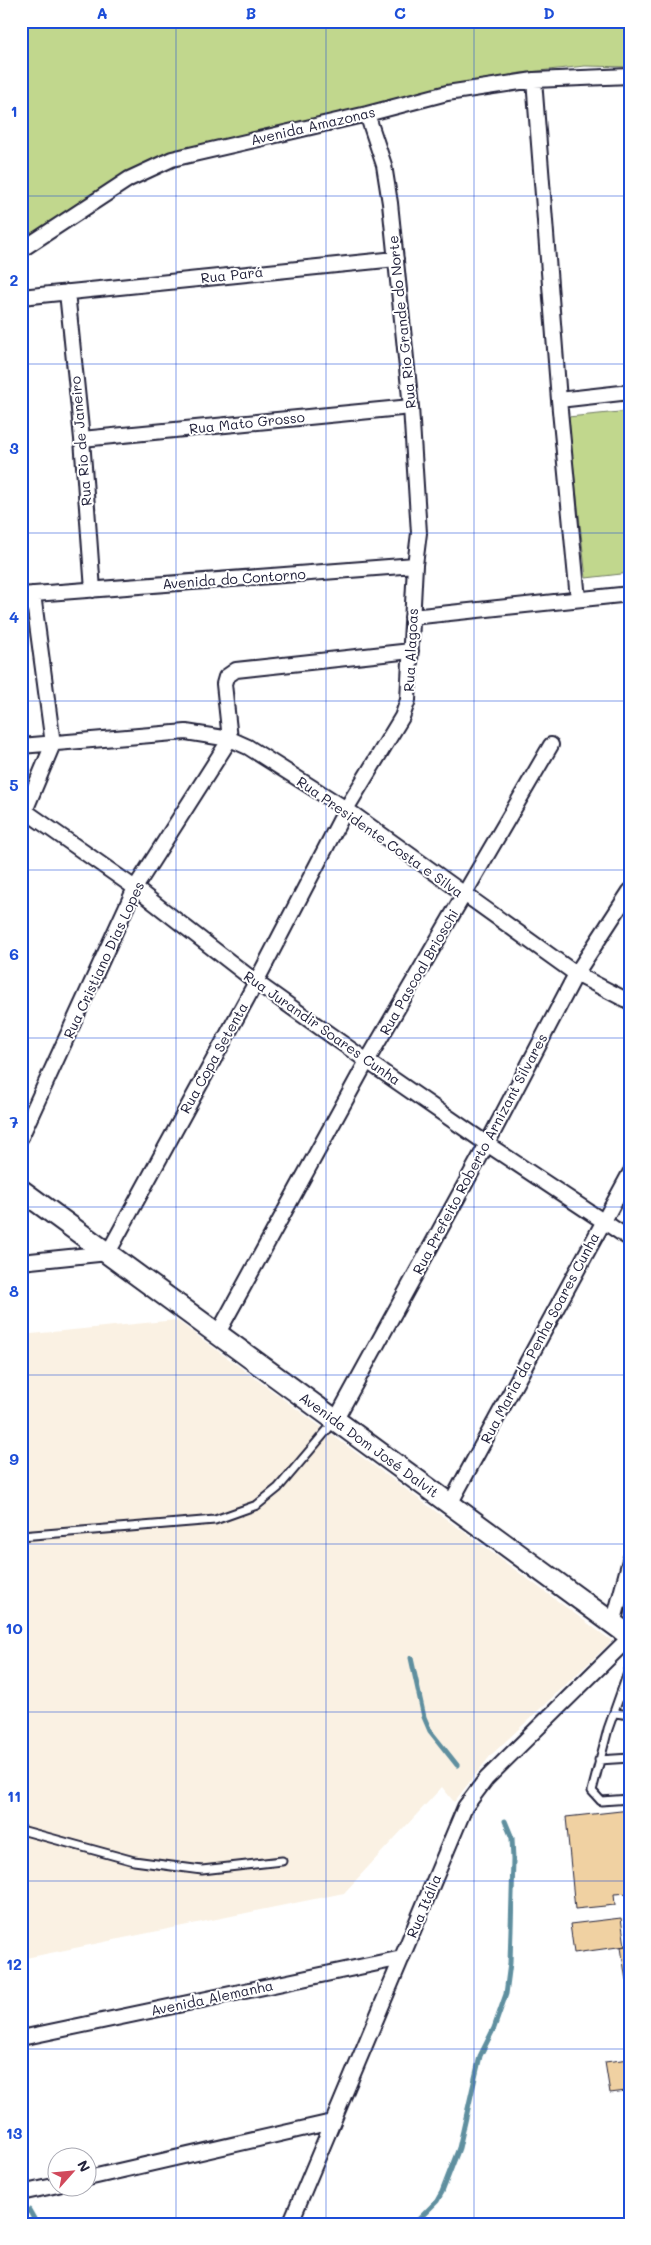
<svg xmlns="http://www.w3.org/2000/svg" width="651" height="2245" font-family="Mali,sans-serif">
<style>
.built{fill:#faf1e3}
.green{fill:#c1d78d;stroke:#727c64}
.lines{fill:none;stroke-linecap:round;stroke-linejoin:round}
.stream{stroke:#5f8f9f;stroke-width:5}
.building{fill:#f0d1a2;stroke:#22223b}
.lane-casing{stroke:#22223b;stroke-width:11}
.street-casing{stroke:#22223b;stroke-width:18}
.secondary-casing{stroke:#22223b;stroke-width:24}
.lane{stroke:#fff;stroke-width:7}
.street{stroke:#fff;stroke-width:14}
.secondary{stroke:#fff;stroke-width:20}
.grid{fill:none;stroke:#1d4ed8;stroke-width:1;stroke-opacity:0.55}
.labels{text-anchor:middle;stroke-width:4;stroke-linejoin:round;paint-order:stroke}
.street-label{font-size:14px;fill:#22223b;stroke:#fff}
.neatline{fill:none;stroke:#1d4ed8;stroke-width:2}
.grid-label{font-size:16px;text-anchor:middle;font-weight:bold;fill:#1d4ed8}
</style>
<rect width="100%" height="100%" fill="#fff"/>
<filter id="ink" filterUnits="userSpaceOnUse"><feTurbulence type="fractalNoise" baseFrequency=".02" numOctaves="2"/><feDisplacementMap in="SourceGraphic" scale="10" xChannelSelector="R" yChannelSelector="G"/><feConvolveMatrix kernelMatrix="1 2 1 2 8 2 1 2 1" color-interpolation-filters="sRGB"/></filter>
<g filter="url(#ink)">
<path class="built" d="M176 1320 612 1641 491 1755 454 1802 442 1787 344 1893 21 1959V1335Z"/>
<path class="green" d="M21 21H630V67L585 66 520 73 403 97 162 156C110 177 67 211 21 242Z
M630 411V573L586 578 568 417Z"/>
<g class="lines">
<path class="stream" d="M411 1658 424 1717 430 1731 457 1765
M29 2210 37 2224
M414 2224 437 2201 442 2192 459 2148 480 2056 494 2028 506 1994 510 1963 513 1860 512 1838 505 1821"/>
</g>
<path class="building" d="M630 1810V1893L614 1894 615 1905 575 1909 566 1817Z
M621 1918 625 1946 574 1953 570 1924Z
M630 1945V1980L626 1981 621 1947Z
M630 2059V2100H628L626 2091 610 2093 605 2062Z"/>
<g class="lines">
<g class="lane-casing">
<path id="lane" d="M21 1536 215 1520 257 1505 278 1488 334 1422
M630 1667 608 1729 592 1791 601 1801 630 1799
M615 1713 630 1715
M599 1760 630 1758
M21 1830 134 1861 202 1870 282 1861"/>
</g>
<g class="street-casing">
<path id="street" d="M534 80 559 400 578 599
M21 250 129 179 172 159 367 114 447 93 534 80 630 76
M67 292 82 439 93 590
M21 297 396 259
M559 400 630 392
M82 439 411 407
M21 595 415 565 419 533 411 407 390 203 384 165 367 114
M412 617 630 594
M230 739 224 684 226 677 236 670 411 651
M21 746 186 732 230 739 248 747 346 809 576 974 630 1002
M21 808 135 888 256 982 367 1061 487 1144 630 1239
M22 818 53 744 33 594
M21 1137 135 888 230 739
M21 1262 108 1253 256 982 346 809 402 717 408 700 415 565
M218 1333 367 1061 551 745
M335 1421 487 1144 576 974 630 891
M450 1504 630 1173
M613 1624 630 1560
M21 2038 402 1958
M88 2178 332 2122
M21 2193 58 2185
M290 2224 465 1807 486 1779 630 1637"/>
</g>
<g class="secondary-casing">
<path id="secondary" d="M21 1190 630 1636"/>
</g>
<use href="#lane" class="lane"/>
<use href="#street" class="street"/>
<use href="#secondary" class="secondary"/>
</g>
</g>
<path class="grid" d="M176 21V2224M326 21V2224M474 21V2224M21 196H630M21 364H630M21 533H630M21 701H630M21 870H630M21 1038H630M21 1207H630M21 1375H630M21 1544H630M21 1712H630M21 1881H630M21 2049H630"/>
<g class="labels">
<g class="street-label">
<text transform="translate(313 126) rotate(-13)" y="5">Avenida Amazonas</text>
<text transform="translate(232 275) rotate(-6)" y="5">Rua Pará</text>
<text transform="translate(402 322) rotate(-96)" y="5">Rua Rio Grande do Norte</text>
<text transform="translate(247 423) rotate(-6)" y="5">Rua Mato Grosso</text>
<text transform="translate(81 441) rotate(-95)" y="5">Rua Rio de Janeiro</text>
<text transform="translate(234 579) rotate(-4)" y="5">Avenida do Contorno</text>
<text transform="translate(411 650) rotate(-87)" y="5">Rua Alagoas</text>
<text transform="translate(380 837) rotate(35)" y="5">Rua Presidente Costa e Silva</text>
<text transform="translate(104 960) rotate(-65)" y="5">Rua Cristiano Dias Lopes</text>
<text transform="translate(419 972) rotate(-60)" y="5">Rua Pascoal Brioschi</text>
<text transform="translate(322 1028) rotate(35)" y="5">Rua Jurandir Soares Cunha</text>
<text transform="translate(214 1058) rotate(-61)" y="5">Rua Copa Setenta</text>
<text transform="translate(480 1154) rotate(-62)" y="5">Rua Prefeito Roberto Arnizant Silvares</text>
<text transform="translate(540 1338) rotate(-62)" y="5">Rua Maria da Penha Soares Cunha</text>
<text transform="translate(369 1445) rotate(36)" y="5">Avenida Dom José Dalvit</text>
<text transform="translate(424 1906) rotate(-67)" y="5">Rua Itália</text>
<text transform="translate(212 1998) rotate(-12)" y="5">Avenida Alemanha</text>
</g>
</g>
<rect width="651" height="2245" fill="none" stroke="#fff" stroke-width="55"/>
<g transform="translate(72 2172) rotate(63)"><circle r="24" fill="#ffffff" stroke="#a7a7b1"/>
<path d="M0-4L9 19L0 12L-9 19Z" fill="#d1495b"/>
<text y="-8" font-size="14" font-weight="bold" text-anchor="middle" fill="#22223b">N</text>
</g>
<rect x="28" y="28" width="596" height="2190" class="neatline"/>
<g class="grid-label">
<text x="102" y="19">A</text>
<text x="251" y="19">B</text>
<text x="400" y="19">C</text>
<text x="549" y="19">D</text>
<text x="14" y="117">1</text>
<text x="14" y="286">2</text>
<text x="14" y="454">3</text>
<text x="14" y="623">4</text>
<text x="14" y="791">5</text>
<text x="14" y="960">6</text>
<text x="14" y="1128">7</text>
<text x="14" y="1297">8</text>
<text x="14" y="1465">9</text>
<text x="14" y="1634">10</text>
<text x="14" y="1802">11</text>
<text x="14" y="1970">12</text>
<text x="14" y="2139">13</text>
</g>
</svg>
